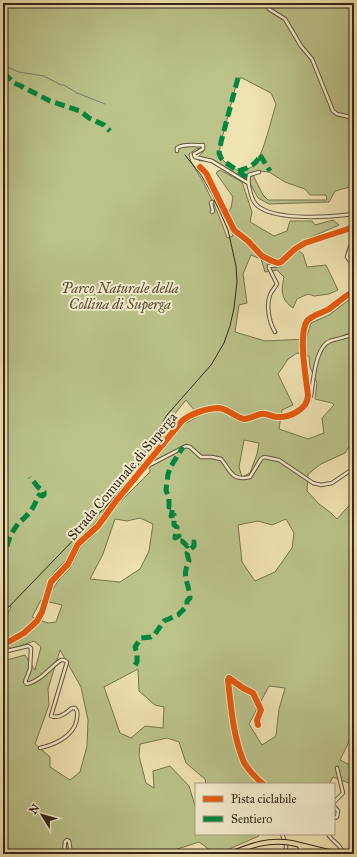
<svg xmlns="http://www.w3.org/2000/svg" width="357" height="857" font-family="'IM FELL Great Primer',serif">
<style>
.green{fill:#bbc38b;stroke:#777450;fill-rule:evenodd}
.lines{fill:none;stroke-linecap:round;stroke-linejoin:round}
.stream{stroke:#71826d;stroke-width:1}
.minor-casing{stroke:#62553d;stroke-width:4.5}
.tertiary-casing{stroke:#62553d;stroke-width:5}
.primary-casing{stroke:#332616;stroke-width:6}
.minor{stroke:#f5edce;stroke-width:2.5}
.tertiary{stroke:#f5edce;stroke-width:3}
.primary{stroke:#f0e3b3;stroke-width:4}
.tram{stroke:#332616;stroke-width:1}
.primary-bridge-casing{stroke:#332616;stroke-width:6;stroke-linecap:butt}
.primary-bridge{stroke:#f0e3b3;stroke-width:4}
.quiet{stroke:#00873e;stroke-width:5;stroke-dasharray:10 5;stroke-linecap:butt}
.cycleway-casing{stroke:#f5edce;stroke-width:8}
.cycleway{stroke:#e8590c;stroke-width:6}
.labels{text-anchor:middle;stroke-width:4;stroke-linejoin:round;paint-order:stroke}
.park-label{font-size:14px;font-style:italic;fill:#554d33;stroke:#f5edce}
.street-label{font-size:14px;fill:#332616;stroke:#f5edce}
</style>
<rect width="100%" height="100%" fill="#f0e3b3"/>
<filter id="stains"><feTurbulence type="fractalNoise" baseFrequency=".005" numOctaves="4"/><feColorMatrix values="0 0 0 0 .2 0 0 0 0 .09 0 0 0 0 .02 0 0 0 .5 -.17"/></filter>
<radialGradient id="worn" r=".72"><stop offset=".6" stop-color="#630" stop-opacity="0"/><stop offset="1" stop-color="#630" stop-opacity=".3"/></radialGradient>
<path class="green" d="M3 3H354V186L335 191 329 202 269 204 258 198 250 183 246 179 209 160 201 161 196 159 203 152 201 148 196 149 189 154C190 164 199 173 203 182 213 201 220 217 227 238L233 236 225 217 231 208 233 197 216 173 220 170 242 182 252 212 250 222 274 236 287 231 290 221H312L315 225 333 220 339 225 309 238 293 247 303 254 307 267 326 265 338 290 329 294 314 296 308 294 297 299 293 308C281 300 281 291 284 277L277 270 265 272 261 259 251 255 243 274 247 303 239 305 235 332 265 341 306 339 311 323 329 315 354 296V439L345 453 321 464 308 474 307 491 319 504 330 512 337 519 354 500V732H352L347 746 340 760 354 767V785L333 777 329 784H206L205 779 186 763 179 742 167 738 140 744 139 756 146 783 154 788 153 771 170 766 189 786 196 809V834H258L259 836 218 854H211L210 850 199 842 162 854H3V661L25 655 35 670 41 647 34 641 12 649 3 644V619L6 617 11 607 10 606 3 612ZM238 78H242L271 93 276 104C272 117 263 155 255 164 251 169 244 170 238 171L225 162 221 158 219 153 221 142ZM258 171 269 172 285 182 305 189 310 195H326L327 200H268L263 195 253 175 254 173ZM297 353 309 356 310 367 317 383 315 399 332 403 334 405 322 418 324 433 308 439 279 429 282 410 293 405 278 374 288 359ZM186 400 199 416 186 423 173 416ZM244 440 259 443 257 454 250 473 242 477 239 467ZM149 457 150 472 121 501 106 518 93 536 82 545 69 570 61 577 52 590 45 587 55 571 67 559 77 543 102 515 105 508 142 467 146 459ZM140 518 153 524 149 551 140 569 120 582 90 579 103 554 115 519 127 521ZM286 519 294 533 292 548 275 572 255 581 242 562 238 525 258 521 272 525ZM41 600 62 605 56 622 48 623 32 617ZM60 650 81 687 88 720 87 746 80 772 70 780 50 767V757L35 744 49 705 48 689ZM138 669 139 691 155 705 164 707 163 728 145 726 131 738 120 733 104 687ZM269 686 285 688 279 709 276 736 262 745 249 724Z"/>
<g class="lines">
<path class="stream" d="M3 65 19 72 44 76 61 85H64L77 93 105 104
M247 849H249L251 854"/>
<g class="minor-casing">
<path id="minor" d="M265 3 269 9 285 19 301 46 312 59 333 111 337 114 354 118
M177 151V148C184 143 194 146 203 145V149L194 154 195 157 212 161 248 183
M200 167 206 173 234 230 248 241 262 256 272 261 278 263 281 262 295 249 305 243 354 227
M259 172 249 175C248 181 248 185 250 190 251 196 253 203 259 207 279 221 330 217 354 214
M216 201 222 210 224 209
M212 202 211 203 213 211 212 212
M354 242 350 247 347 257 354 267
M275 332C269 322 266 306 270 295 272 290 275 288 277 284L269 268V266L279 265 281 262
M308 398 311 396C313 382 315 347 330 341 339 338 346 338 354 333
M144 468 186 446 190 447 201 457H212L221 459C230 469 231 482 250 477L261 459 264 457 279 460 313 483 321 485 332 483 354 468
M3 652 28 646 31 648 30 669 25 682 27 684C41 681 50 667 61 660H64L67 662 51 716C59 719 66 713 72 708H75L77 711C80 733 58 744 40 748
M258 725 257 720 261 710 253 693 243 688 229 678 228 680C231 707 233 735 243 760 246 768 257 779 263 784
M334 802 343 793 337 768
M334 806 338 811 337 817 334 818
M282 834 286 845V854
M328 834C332 842 343 845 342 854
M299 845 300 848 322 854
M64 854 65 842 67 840 69 841 71 854
M299 854 302 852 310 854"/>
</g>
<g class="tertiary-casing">
<path id="tertiary" d="M3 645 24 633 37 621 42 612 51 582 68 564 78 544 98 526 116 501 182 421C190 414 207 408 219 408 228 409 235 417 244 419 251 419 255 415 261 414 267 413 271 416 276 417 290 418 308 409 308 395 306 378 298 334 307 321 312 315 322 313 329 309 337 303 345 296 354 291"/>
</g>
<g class="primary-casing">
<path id="primary" d="M292 843 337 854"/>
</g>
<use href="#minor" class="minor"/>
<use href="#tertiary" class="tertiary"/>
<use href="#primary" class="primary"/>
<path class="tram" d="M3 613 110 502 138 465 167 415 211 365 224 343 230 326 234 308 237 282 236 266 228 230 212 194 201 175 185 155"/>
<g class="primary-bridge-casing">
<path id="primary-bridge" d="M231 854C252 845 268 839 292 843"/>
</g>
<use href="#primary-bridge" class="primary-bridge"/>
<path class="quiet" d="M3 74 8 77 14 83 21 86 50 101 80 111 89 118 104 125 110 131
M238 78 221 142 219 153 221 158 225 162 245 176 248 177
M260 155 270 171
M238 171C249 168 256 165 261 154
M3 561C6 548 10 531 21 521 25 517 29 514 32 509 35 505 36 500 39 495L42 496 44 495V492L38 487 30 477
M135 665 137 662V654L135 647 141 638 151 637 155 634 164 621 178 615 187 606V601L190 598C189 582 181 577 189 561L187 553 194 546V542L190 543 187 546 182 541H179V536L175 538 177 527 174 525V515L171 516 173 507H169V499L166 490 168 474 171 466 183 447"/>
<g class="cycleway-casing">
<path id="cycleway" d="M200 167 206 173 234 230 248 241 262 256 272 261 278 263 281 262 295 249 305 243 354 227
M3 645 24 633 37 621 42 612 51 582 68 564 78 544 98 526 116 501 182 421C190 414 207 408 219 408 228 409 235 417 244 419 251 419 255 415 261 414 267 413 271 416 276 417 290 418 308 409 308 395 306 378 298 334 307 321 312 315 322 313 329 309 337 303 345 296 354 291
M258 725 257 720 261 710 253 693 243 688 229 678 228 680C231 707 233 735 243 760 246 768 257 779 263 784"/>
</g>
<use href="#cycleway" class="cycleway"/>
</g>
<g class="labels">
<g class="park-label">
<text x="120" y="293">Parco Naturale della<tspan x="120" dy="16">Collina di Superga</tspan></text>
</g>
<g class="street-label">
<text transform="translate(122 476) rotate(-50)" y="5">Strada Comunale di Superga</text>
</g>
</g>
<rect width="357" height="857" fill="none" stroke="#f0e3b3" stroke-width="16"/>
<rect x="4" y="4" width="349" height="849" fill="none" stroke="#332616" stroke-width="2"/>
<rect x="8" y="8" width="341" height="841" fill="none" stroke="#332616"/>
<rect x="195" y="783" width="140" height="52" fill="#f5edce" stroke="#a79d84"/>
<rect x="203" y="796" width="20" height="6" fill="#e8590c" stroke="#a79d84"/>
<text x="231" y="803" font-size="12" fill="#332616">Pista ciclabile</text>
<rect x="203" y="816" width="20" height="6" fill="#00873e" stroke="#a79d84"/>
<text x="231" y="823" font-size="12" fill="#332616">Sentiero</text>
<g transform="translate(42 815) rotate(307)" stroke="#f5edce" stroke-width="3" paint-order="stroke">
<path d="M0-3L7 15L0 10L-7 15Z" fill="#332616"/>
<text y="-6" font-size="11" font-weight="bold" text-anchor="middle" fill="#332616">N</text>
</g>
<rect width="100%" height="100%" filter="url(#stains)"/>
<rect width="100%" height="100%" fill="url(#worn)"/>
</svg>
